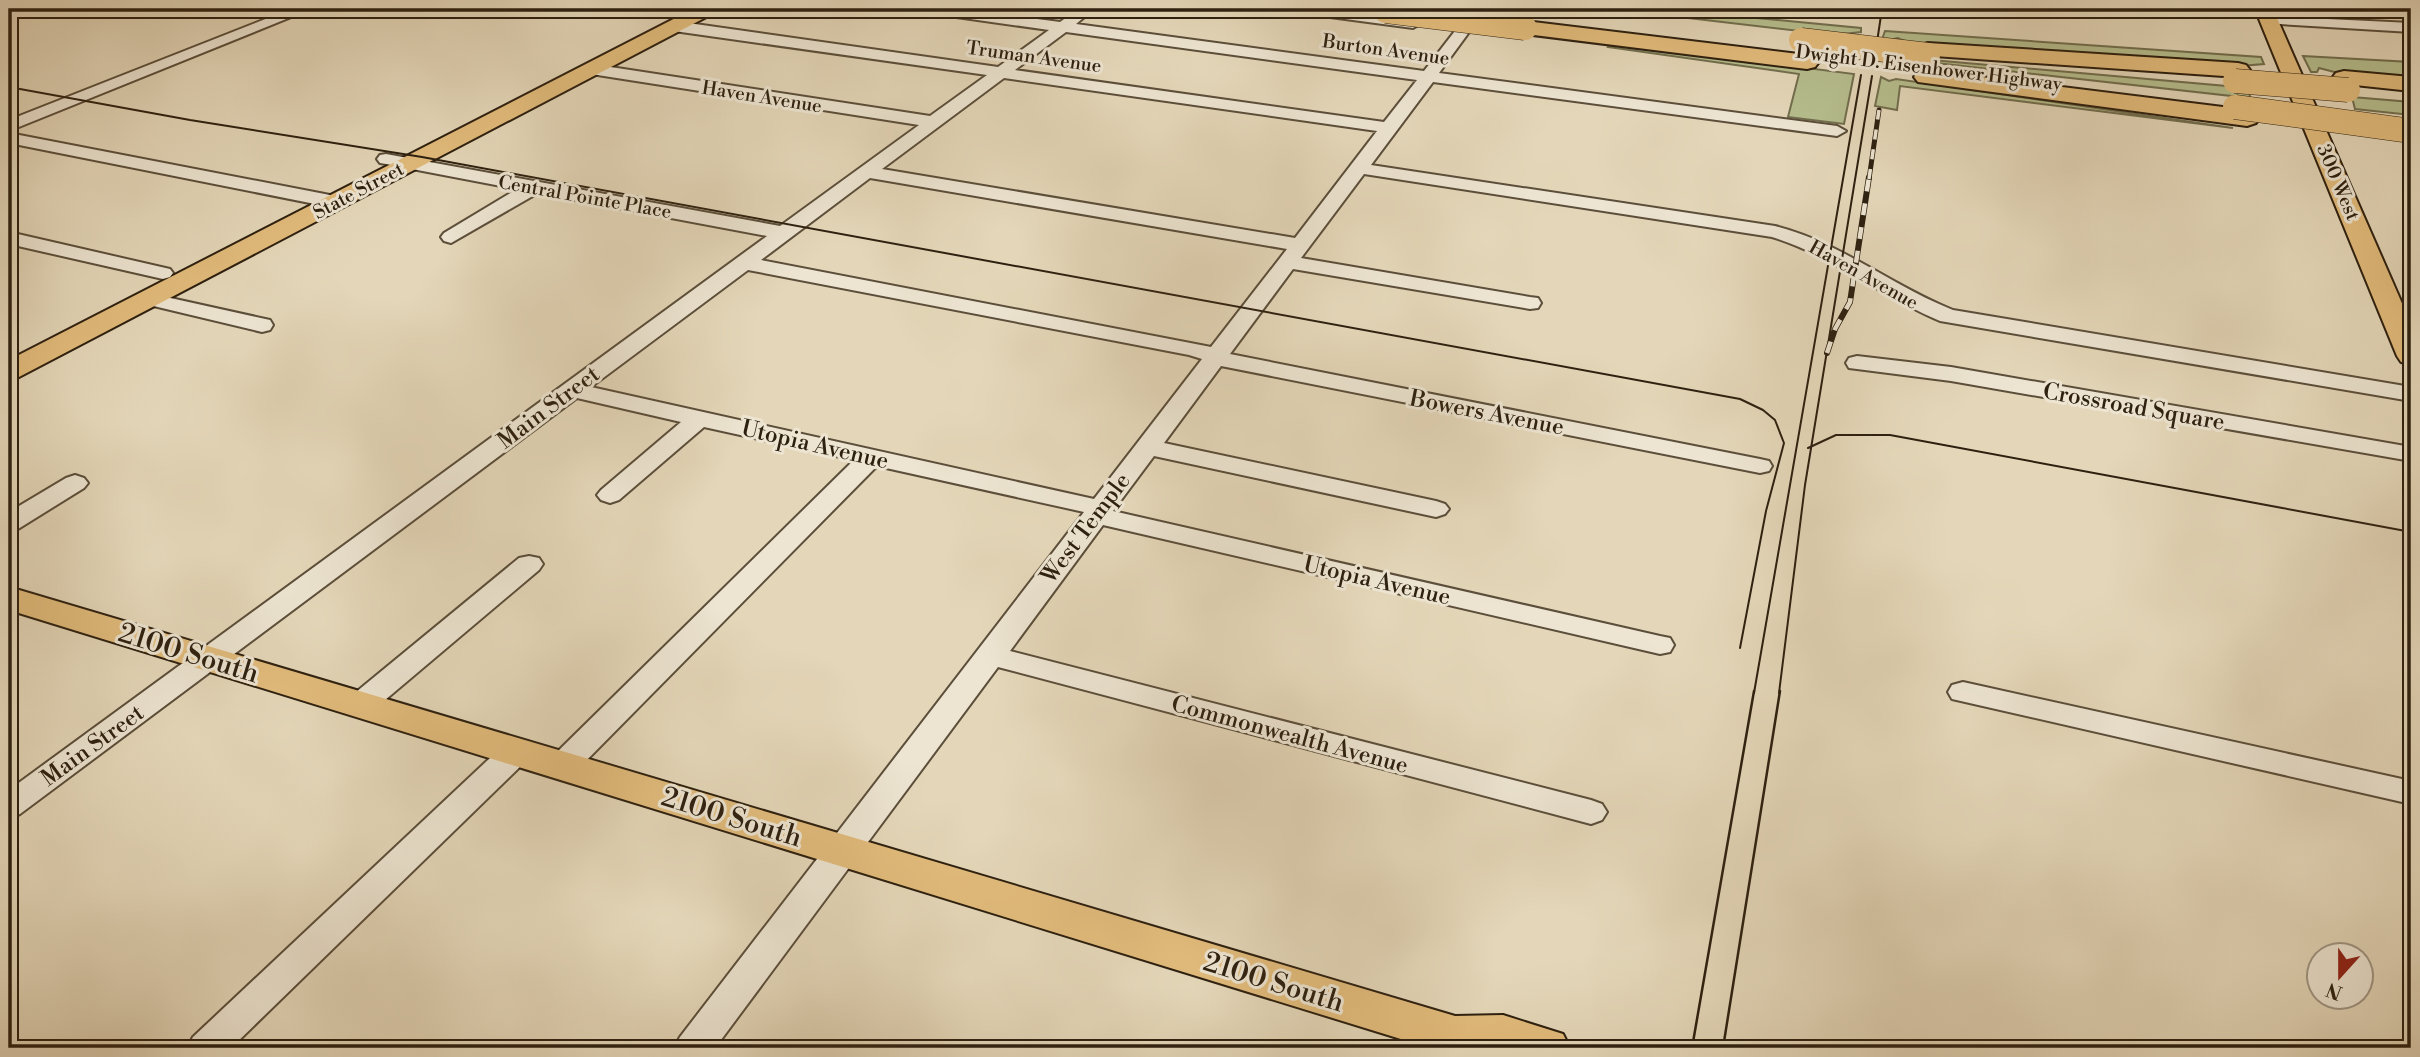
<svg xmlns="http://www.w3.org/2000/svg" width="2420" height="1057" font-family="'Libre Bodoni',serif">
<style>
.green{fill:#b6be8e;stroke:#726f4f;stroke-width:2}
.lines{fill:none;stroke-linecap:round;stroke-linejoin:round}
.minor-casing{stroke:#5b4e3a;stroke-width:4}
.major-casing{stroke:#2d2010;stroke-width:4}
.highway-casing{stroke:#2d2010;stroke-width:4}
.minor{fill:#ede5d2;fill-rule:evenodd}
.major{fill:#e2bc7c;fill-rule:evenodd}
.highway{fill:#e2bc7c;fill-rule:evenodd}
.tram-far1{stroke:#2d2010;stroke-width:2}
.tram{stroke:#2d2010;stroke-width:2.5}
.rail-far1-casing{stroke:#2d2010;stroke-width:5}
.rail-casing{stroke:#2d2010;stroke-width:6}
.rail-far1{stroke:#ede5d2;stroke-width:3.5;stroke-dasharray:10;stroke-linecap:butt}
.rail{stroke:#ede5d2;stroke-width:4.5;stroke-dasharray:12;stroke-linecap:butt}
.highway-bridge-casing{stroke:#2d2010;stroke-width:25;stroke-linecap:butt}
.highway-bridge{stroke:#e2bc7c;stroke-width:24}
.labels{text-anchor:middle;stroke-width:6;stroke-linejoin:round;paint-order:stroke}
.far-street-label{font-size:19px;fill:#2d2010;stroke:#ede5d2}
.street-label{font-size:23px;fill:#2d2010;stroke:#ede5d2}
.near-street-label{font-size:28px;fill:#2d2010;stroke:#ede5d2}
</style>
<rect width="100%" height="100%" fill="#e4d7b9"/>
<filter id="stains"><feTurbulence type="fractalNoise" baseFrequency=".00286" numOctaves="4"/><feColorMatrix values="0 0 0 0 .2 0 0 0 0 .09 0 0 0 0 .02 0 0 0 .5 -.17"/></filter>
<radialGradient id="worn" r=".72"><stop offset=".6" stop-color="#630" stop-opacity="0"/><stop offset="1" stop-color="#630" stop-opacity=".3"/></radialGradient>
<path class="green" d="M1611 9H1661L1861 28V32L1834 35Z
M1885 31 2261 57 2264 64 2240 66 1913 45 1898 38 1881 42Z
M1611 43 1854 74 1844 124 1788 117 1799 74 1608 47Z
M2303 56 2411 62V80L2342 74 2319 68 2317 72H2311Z
M1909 58 2249 88 2250 98 1909 60Z
M1881 77 1889 81 1896 79 2233 128 1900 86 1897 110 1875 106Z
M2352 97 2411 102V115L2355 109Z"/>
<g class="lines">
<g class="minor-casing">
<path id="minor" d="M291 9H311L9 131V120Z
M921 9H959L1060 22 1078 9H1094L1076 24 1424 71 1472 9H1486L1439 73 1837 126 1846 131 1837 136 1433 82 1371 165 1775 226C1840 242 1892 286 1953 310L2411 387V401L1940 321C1882 297 1833 256 1772 237L1364 174 1301 258 1530 297 1538 298 1541 303 1538 308 1530 309 1293 269 1230 354 1760 459 1769 461 1772 466 1769 471 1760 473 1221 366 1164 443 1436 501 1445 504 1449 509 1445 514 1436 517 1154 456 1113 511 1660 636 1670 638 1674 645 1670 652 1660 654 1103 525 1010 651 1591 800 1602 804 1607 812 1602 820 1591 824 998 667 715 1048H674L680 1037 1084 512 877 466 574 773 563 776 552 773 547 765 552 757 854 460 704 427 619 500 610 503 601 500 597 495 601 490 681 422 577 398 20 814 9 818V790L767 236 538 193 451 243 444 241 441 237 444 233 517 189 386 164 380 163 377 159 380 155 386 154 780 226 919 125 591 74 583 69 591 64 930 116 987 75 674 31 666 26 674 21 998 67 1049 30 928 13ZM1066 32 1417 80 1384 122 1015 70ZM1004 78 1377 131 1295 238 882 169ZM870 178 1287 249 1211 347 761 260ZM748 270 1189 355 1202 359 1094 499 591 387Z
M1293 9H1334L1413 18 1421 23 1413 28 1300 13Z
M2268 16 2411 23V32L2263 23 2261 20Z
M9 133 335 196 345 202 335 208 9 143Z
M9 232 170 269 173 273 170 277 163 279 9 244Z
M148 293 270 320 273 325 270 330 262 332 141 303 137 299 141 295Z
M1857 356 1951 367 2411 447V461L1951 381 1849 368 1846 363 1849 358Z
M75 475 84 478 88 483 84 488 18 529 9 531V512L66 478Z
M529 556 539 558 543 564 539 570 372 711 361 714 350 711 346 704 350 697 519 558Z
M1963 682 2411 781V804L1952 699 1948 692 1952 685Z
M517 740 528 743 533 751 528 759 231 1048H187L193 1037 506 743Z"/>
</g>
<g class="major-casing">
<path id="major" d="M693 9H716L714 13 19 377 9 380V360Z
M2255 9H2273L2411 324V364L2401 362 2397 356Z
M9 587 1455 1016 1503 1015 1563 1034 1570 1048H1430L9 610Z"/>
</g>
<g class="highway-casing">
<path id="highway" d="M1525 21 1807 55 1815 57 1819 62 1815 67 1807 69 1517 33 1514 28 1517 23Z
M1928 43 2238 63 2246 65 2250 70 2246 75 2238 77 1920 55 1917 50 1920 45Z
M1926 70 2247 110 2256 113 2260 118 2256 123 2247 126 1918 82 1914 77 1918 72Z
M2344 71 2411 77V91L2336 83 2332 78 2336 73Z"/>
</g>
<use href="#minor" class="minor"/>
<use href="#major" class="major"/>
<use href="#highway" class="highway"/>
<path class="tram-far1" d="M1877 42 1882 9
M9 87 190 120 422 157 1740 399 1763 410 1775 420 1784 443 1766 511 1740 648
M1808 448 1836 435H1890L2411 532
M1754 693 1861 75
M1779 693 1805 485 1872 76"/>
<path class="tram" d="M1692 1048 1754 691
M1723 1048 1780 691"/>
<g class="rail-far1-casing">
<path id="rail-far1" d="M1869 179 1879 110"/>
</g>
<g class="rail-casing">
<path id="rail" d="M1827 353 1835 329 1850 302 1869 177"/>
</g>
<use href="#rail-far1" class="rail-far1"/>
<use href="#rail" class="rail"/>
<g class="highway-bridge-casing">
<path id="highway-bridge" d="M1386 11 1525 28
M1801 40 1928 55
M2235 81 2348 90
M2235 107 2411 131"/>
</g>
<use href="#highway-bridge" class="highway-bridge"/>
</g>
<g class="labels">
<g class="far-street-label">
<text transform="translate(1386 49) rotate(8)" y="7">Burton Avenue</text>
<text transform="translate(1034 56) rotate(8)" y="7">Truman Avenue</text>
<text transform="translate(1929 67) rotate(7)" y="7">Dwight D. Eisenhower Highway</text>
<text transform="translate(762 96) rotate(9)" y="7">Haven Avenue</text>
<text transform="translate(2339 182) rotate(67)" y="7">300 West</text>
<text transform="translate(358 190) rotate(-28)" y="7">State Street</text>
<text transform="translate(585 196) rotate(10)" y="7">Central Pointe Place</text>
<text transform="translate(1864 274) rotate(29)" y="7">Haven Avenue</text>
</g>
<g class="street-label">
<text transform="translate(2134 406) rotate(10)" y="8">Crossroad Square</text>
<text transform="translate(548 407) rotate(-37)" y="8">Main Street</text>
<text transform="translate(1487 412) rotate(11)" y="8">Bowers Avenue</text>
<text transform="translate(815 444) rotate(13)" y="8">Utopia Avenue</text>
<text transform="translate(1085 528) rotate(-53)" y="8">West Temple</text>
<text transform="translate(1377 580) rotate(13)" y="8">Utopia Avenue</text>
<text transform="translate(1290 734) rotate(15)" y="8">Commonwealth Avenue</text>
<text transform="translate(92 745) rotate(-36)" y="8">Main Street</text>
</g>
<g class="near-street-label">
<text transform="translate(189 652) rotate(17)" y="10">2100 South</text>
<text transform="translate(732 816) rotate(17)" y="10">2100 South</text>
<text transform="translate(1274 981) rotate(17)" y="10">2100 South</text>
</g>
</g>
<rect width="2420" height="1057" fill="none" stroke="#e4d7b9" stroke-width="35"/>
<rect x="10" y="10" width="2399" height="1036" fill="none" stroke="#2d2010" stroke-width="3.5"/>
<rect x="18" y="18" width="2385" height="1022" fill="none" stroke="#2d2010" stroke-width="2"/>
<g transform="translate(2340 976) rotate(201)"><circle r="33" fill="#ede5d2" stroke="#a09684" stroke-width="2"/>
<path d="M0-5L12 26L0 18L-12 26Z" fill="#8f2418"/>
<text y="-10" font-size="19" font-weight="bold" text-anchor="middle" fill="#2d2010">N</text>
</g>
<rect width="100%" height="100%" filter="url(#stains)"/>
<rect width="100%" height="100%" fill="url(#worn)"/>
</svg>
